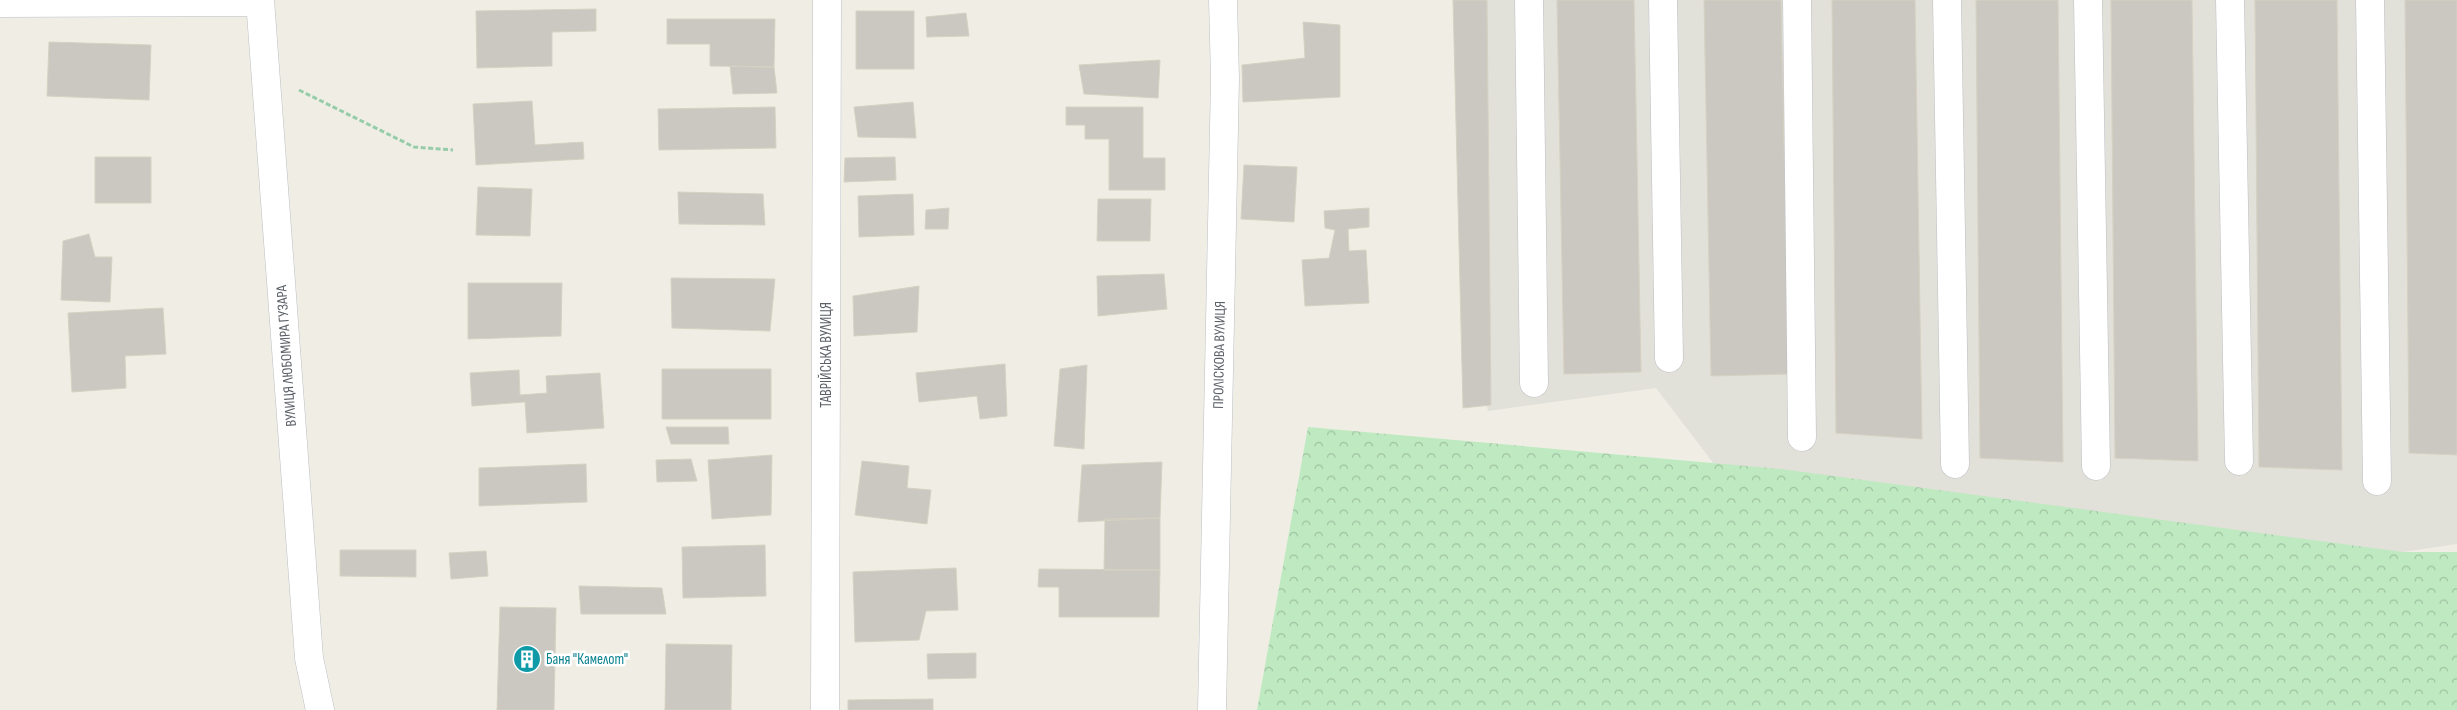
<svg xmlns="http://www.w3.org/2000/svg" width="2457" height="710" font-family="'Sofia Sans Condensed',sans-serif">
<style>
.industrial{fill:#e1e0d9}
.forest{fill:url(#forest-crowns)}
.building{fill:#cbc8c1;stroke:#d6d1c2}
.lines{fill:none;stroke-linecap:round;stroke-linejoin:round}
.minor-casing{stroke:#bcbec5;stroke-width:29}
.path{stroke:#96cca9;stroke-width:3;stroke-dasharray:5 2.5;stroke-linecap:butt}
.minor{stroke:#fff;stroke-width:28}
.labels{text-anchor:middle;stroke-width:5;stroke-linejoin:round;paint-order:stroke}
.street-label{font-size:15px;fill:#5c6067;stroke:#fff}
.culture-label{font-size:15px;fill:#0d838f;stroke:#fff;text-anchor:start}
</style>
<defs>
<pattern id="forest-crowns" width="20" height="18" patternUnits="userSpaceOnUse" patternTransform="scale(1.25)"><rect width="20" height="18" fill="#bfeac1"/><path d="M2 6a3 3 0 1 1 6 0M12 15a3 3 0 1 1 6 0" fill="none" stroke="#9ec1a1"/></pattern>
</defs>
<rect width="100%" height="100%" fill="#f0eee4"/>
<path class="industrial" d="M1465 0H2457V544L2403 552 1753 515 1656 388 1488 411 1474 350Z"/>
<path class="forest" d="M1308 427 1781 469 2403 552H2457V710H1257Z"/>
<path class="building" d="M1453 0H1487L1491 405 1463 408Z
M1557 0H1634L1641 372 1564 374Z
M1704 0H1781L1789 374 1711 376Z
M1832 0H1915L1922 439 1836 433Z
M1976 0H2058L2063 462 1980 458Z
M2111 0H2192L2198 461 2115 458Z
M2255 0H2337L2342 470 2259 467Z
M2405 0H2457V455L2409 453Z
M596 9V31L552 32V66L477 68 476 11Z
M856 11H914V69H856Z
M966 13 969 36 927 37 926 17Z
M667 19H775L774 67 710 66V44H667Z
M1303 22 1340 25V97L1243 102 1242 65 1305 58Z
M49 42 151 45 149 100 47 96Z
M1160 60 1158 98 1084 94 1079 65Z
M730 66 774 67 777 93 733 94Z
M532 101 535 145 583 142 584 159 476 165 473 104Z
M913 102 916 138 858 137 854 107Z
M775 107 776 148 659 150 658 109Z
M1066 107H1143V158H1165V190H1109V139H1085V125H1066Z
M95 157H151V203H95Z
M895 157 896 180 844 182 845 158Z
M1244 165 1297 167 1294 222 1241 219Z
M478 187 532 189 530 236 476 235Z
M678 192 763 194 765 225 679 224Z
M913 194 914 235 859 237 858 196Z
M1098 199H1151L1150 241H1097Z
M949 208 948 229H925L926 210Z
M1369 208V227L1348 229 1349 251 1366 250 1369 303 1305 306 1302 260 1329 258 1335 230 1325 228 1324 211Z
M89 234 95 257H112L110 302 61 300 63 241Z
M1164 274 1167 309 1098 316 1097 276Z
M671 278 775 279 770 331 672 328Z
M468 283H562L561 336 468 339Z
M919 286 917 332 854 336 853 296Z
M163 308 166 354 125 356 126 388 72 392 68 313Z
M1005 364 1007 416 980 419 977 396 919 402 916 373Z
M1087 365 1084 449 1054 446 1060 369Z
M662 369H771V419H662Z
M519 370 520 395 547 393 546 376 600 373 604 428 527 433 525 402 472 406 470 373Z
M666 427H728L729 444H671Z
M772 455 771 515 712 519 708 460Z
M691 459 697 481 657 482 656 460Z
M862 461 909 466 907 488 931 490 927 524 855 515Z
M1162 462 1160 518 1078 522 1082 465Z
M586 464 587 502 479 506V468Z
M1160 518V570H1104L1105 519Z
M765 545 766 596 683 598 682 547Z
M340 550H416V577L340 576Z
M486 551 488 576 451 579 449 553Z
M956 568 958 610 926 611 919 640 855 642 853 572Z
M1039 569 1160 570 1159 617H1059V587H1038Z
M579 586 662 588 666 614H581Z
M500 607 556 608 554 710H497Z
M666 644 732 645 731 710H665Z
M976 653V678L928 679 927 654Z
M933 699V710H848V700Z"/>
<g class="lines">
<g class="minor-casing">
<path id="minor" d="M260 0 309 658 320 710
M1529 0 1534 383
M1663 0 1669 358
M1797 0 1802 437
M1947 0 1955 464
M2088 0 2096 466
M2230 0 2239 461
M2370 0 2377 481
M0 3 260 2
M825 710 827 0
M1212 710 1225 79 1223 0"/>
</g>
<path class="path" d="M299 90 414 147 453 150"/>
<use href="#minor" class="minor"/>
</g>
<defs>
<g id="building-disc" transform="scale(1.4375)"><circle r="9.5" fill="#0f9aa8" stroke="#fff"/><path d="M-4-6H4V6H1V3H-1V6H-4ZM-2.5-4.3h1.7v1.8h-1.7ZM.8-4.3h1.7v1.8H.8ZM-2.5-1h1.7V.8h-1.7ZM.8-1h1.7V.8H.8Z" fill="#fff"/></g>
</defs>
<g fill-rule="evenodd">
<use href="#building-disc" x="527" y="659"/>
</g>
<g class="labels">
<g class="street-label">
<text transform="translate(826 355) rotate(-90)" y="5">ТАВРІЙСЬКА ВУЛИЦЯ</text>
<text transform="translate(1219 355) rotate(-89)" y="5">ПРОЛІСКОВА ВУЛИЦЯ</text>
<text transform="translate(286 356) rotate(-94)" y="5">ВУЛИЦЯ ЛЮБОМИРА ГУЗАРА</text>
</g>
<g class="culture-label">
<text x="546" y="664">Баня "Камелот"</text>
</g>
</g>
</svg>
